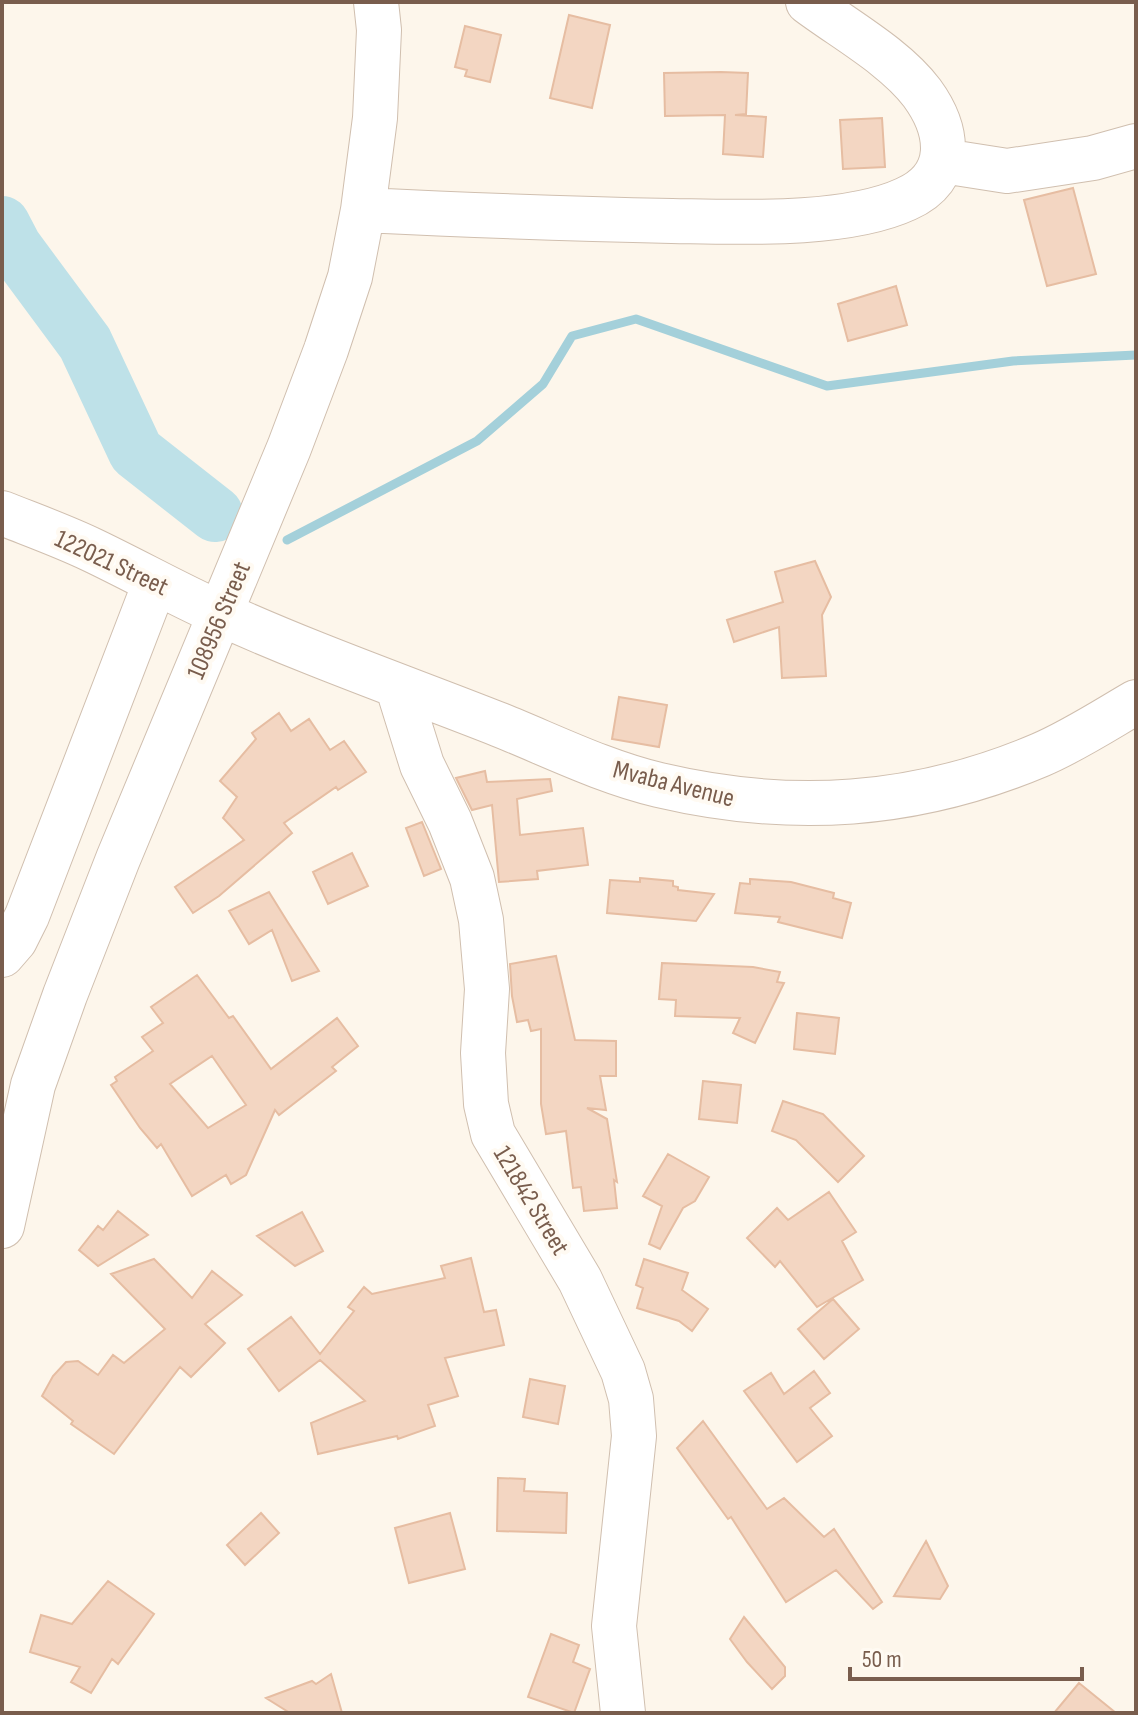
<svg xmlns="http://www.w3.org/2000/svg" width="1138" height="1715" font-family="'Sofia Sans Condensed',sans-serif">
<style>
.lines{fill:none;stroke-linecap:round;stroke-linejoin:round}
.stream{stroke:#a4d0da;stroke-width:9}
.river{stroke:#bee1e8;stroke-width:56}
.building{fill:#f3d6c2;stroke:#e6bda2;stroke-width:2;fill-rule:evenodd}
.minor-casing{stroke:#d0bfaf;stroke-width:46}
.minor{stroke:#fff;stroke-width:44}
.labels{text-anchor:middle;stroke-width:8;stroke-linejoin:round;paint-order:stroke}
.street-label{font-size:26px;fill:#795d4d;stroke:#fffaf2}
</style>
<rect width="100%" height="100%" fill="#fdf6eb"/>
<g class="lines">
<path class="stream" d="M287 540 477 441 543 384 572 336 636 319 827 386 1013 361 1136 355"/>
<path class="river" d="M2 224 14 247 85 343 136 452 215 514"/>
</g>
<path class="building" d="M569 15 610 25 592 108 550 98Z
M465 26 501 35 490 82 465 76 467 70 455 67Z
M721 72 748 73 746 114 735 115 766 117 763 157 723 154 725 115 665 116 664 73Z
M882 118 885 167 843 169 840 120Z
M1073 188 1096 274 1047 286 1024 200Z
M896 286 907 325 848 341 838 304Z
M815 561 831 597 822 615 826 676 782 678 779 627 734 642 727 620 783 602 775 572Z
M619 697 667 705 659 747 612 739Z
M279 713 291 731 309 719 330 750 344 741 366 772 338 790 336 787 284 823 292 833 219 896 193 913 175 887 244 840 223 818 237 797 220 781 256 739 252 733Z
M485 771 487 782 550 779 552 791 517 799 520 835 583 828 588 865 537 871 538 879 499 882 492 805 472 810 456 778Z
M422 822 441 869 424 876 406 828Z
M352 853 368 886 328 904 313 872Z
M640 878 673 881V886L678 887V890L714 894 696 921 607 913 610 880 640 882Z
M750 879 791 882 834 893 833 898 851 903 842 938 778 922 780 917 735 913 740 883 750 884Z
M269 892 287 921 319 971 292 981 272 930 249 944 229 911Z
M556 956 575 1040 616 1041V1076H600L606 1110 587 1108 607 1119 617 1182 614 1180 617 1208 584 1211 581 1187 573 1188 566 1131 546 1134 541 1104V1029L531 1031 528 1020 517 1022 512 996 510 964Z
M662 963 753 967 780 972 777 982 784 983 755 1043 733 1033 740 1018 675 1016 676 1000 659 999Z
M197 975 229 1018 233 1016 271 1069 337 1018 358 1046 332 1067 336 1071 279 1115 275 1110 246 1175 231 1184 226 1175 192 1196 161 1144 157 1148 140 1128 111 1085 117 1081 115 1077 153 1051 142 1037 163 1023 151 1007ZM212 1056 246 1105 208 1128 170 1084Z
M797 1013 839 1018 835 1054 794 1049Z
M703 1081 741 1085 737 1123 699 1119Z
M783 1101 823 1114 864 1156 838 1182 796 1140 772 1131Z
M668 1154 709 1177 695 1201 683 1208 660 1249 649 1244 662 1206 643 1196Z
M829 1192 856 1232 842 1241 863 1280 817 1307 780 1261 775 1267 747 1238 777 1208 788 1220Z
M118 1211 148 1235 98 1266 79 1250 98 1226 103 1230Z
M302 1212 323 1251 295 1266 257 1236Z
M471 1258 484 1312 496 1310 504 1345 445 1358 458 1396 428 1405 435 1426 398 1439 397 1436 318 1454 311 1423 365 1401 320 1360 279 1391 248 1349 291 1317 320 1354 354 1311 348 1307 364 1287 372 1294 445 1278 441 1266Z
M154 1259 192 1298 212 1271 242 1295 205 1324 225 1343 191 1377 180 1367 114 1454 71 1424 73 1421 42 1396 53 1376 66 1362 78 1361 98 1375 113 1355 124 1363 165 1329 111 1274Z
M644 1259 688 1273 682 1290 708 1309 692 1331 679 1321 637 1308 643 1288 636 1285Z
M833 1299 859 1329 824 1359 798 1329Z
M814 1371 830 1393 810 1408 832 1436 797 1462 744 1391 771 1373 784 1394Z
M530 1379 565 1386 558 1424 523 1417Z
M703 1421 767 1509 784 1498 824 1537 834 1529 882 1602 873 1609 836 1570 786 1602 731 1517 728 1519 677 1448Z
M498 1478 525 1479 524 1491 567 1493 566 1533 497 1531Z
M261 1513 279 1533 245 1565 227 1545Z
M450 1513 465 1569 409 1583 395 1528Z
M926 1541 948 1586 940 1599 894 1596Z
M108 1581 154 1614 118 1664 112 1659 91 1693 71 1682 80 1667 30 1652 41 1615 72 1624Z
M744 1617 785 1667V1676L772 1689 747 1662 730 1639Z
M551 1634 579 1645 573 1662 590 1669 574 1713 528 1697Z
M331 1674 342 1713H290L266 1698 312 1681 316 1684Z
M1079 1683 1116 1713H1054Z"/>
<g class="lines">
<g class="minor-casing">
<path id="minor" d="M943 161 1007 171 1093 158 1136 146
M363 210C466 215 569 219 672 221 738 222 846 227 906 199 956 177 949 130 922 93 895 57 844 29 808 2
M2 513C32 525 63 536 92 550 134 570 175 593 217 612 309 654 406 688 500 725 552 746 604 772 659 785 791 816 915 808 1040 755 1073 741 1105 720 1136 702
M398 688 422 765 450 822 472 878 481 920 487 989 483 1053 486 1104 493 1134 580 1280 623 1371 631 1399 634 1436 614 1626 623 1713
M2 955 15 940 27 916 155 583
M2 1226 33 1085 65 995 118 859 289 448 326 350 350 277 363 210 375 118 379 30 376 2"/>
</g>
<use href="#minor" class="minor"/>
</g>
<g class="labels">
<g class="street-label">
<text transform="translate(112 562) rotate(25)" y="9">122021 Street</text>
<text transform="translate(218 620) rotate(-67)" y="9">108956 Street</text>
<text transform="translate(674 783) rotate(14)" y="9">Mvaba Avenue</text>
<text transform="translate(532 1200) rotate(59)" y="9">121842 Street</text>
</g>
</g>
<rect width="1138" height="1715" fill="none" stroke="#795d4d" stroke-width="8"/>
<path d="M850 1667v12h232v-12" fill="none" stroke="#795d4d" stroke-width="4"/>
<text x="862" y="1667" font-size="24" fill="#795d4d" stroke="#fffaf2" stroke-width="6" paint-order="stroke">50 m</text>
</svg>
